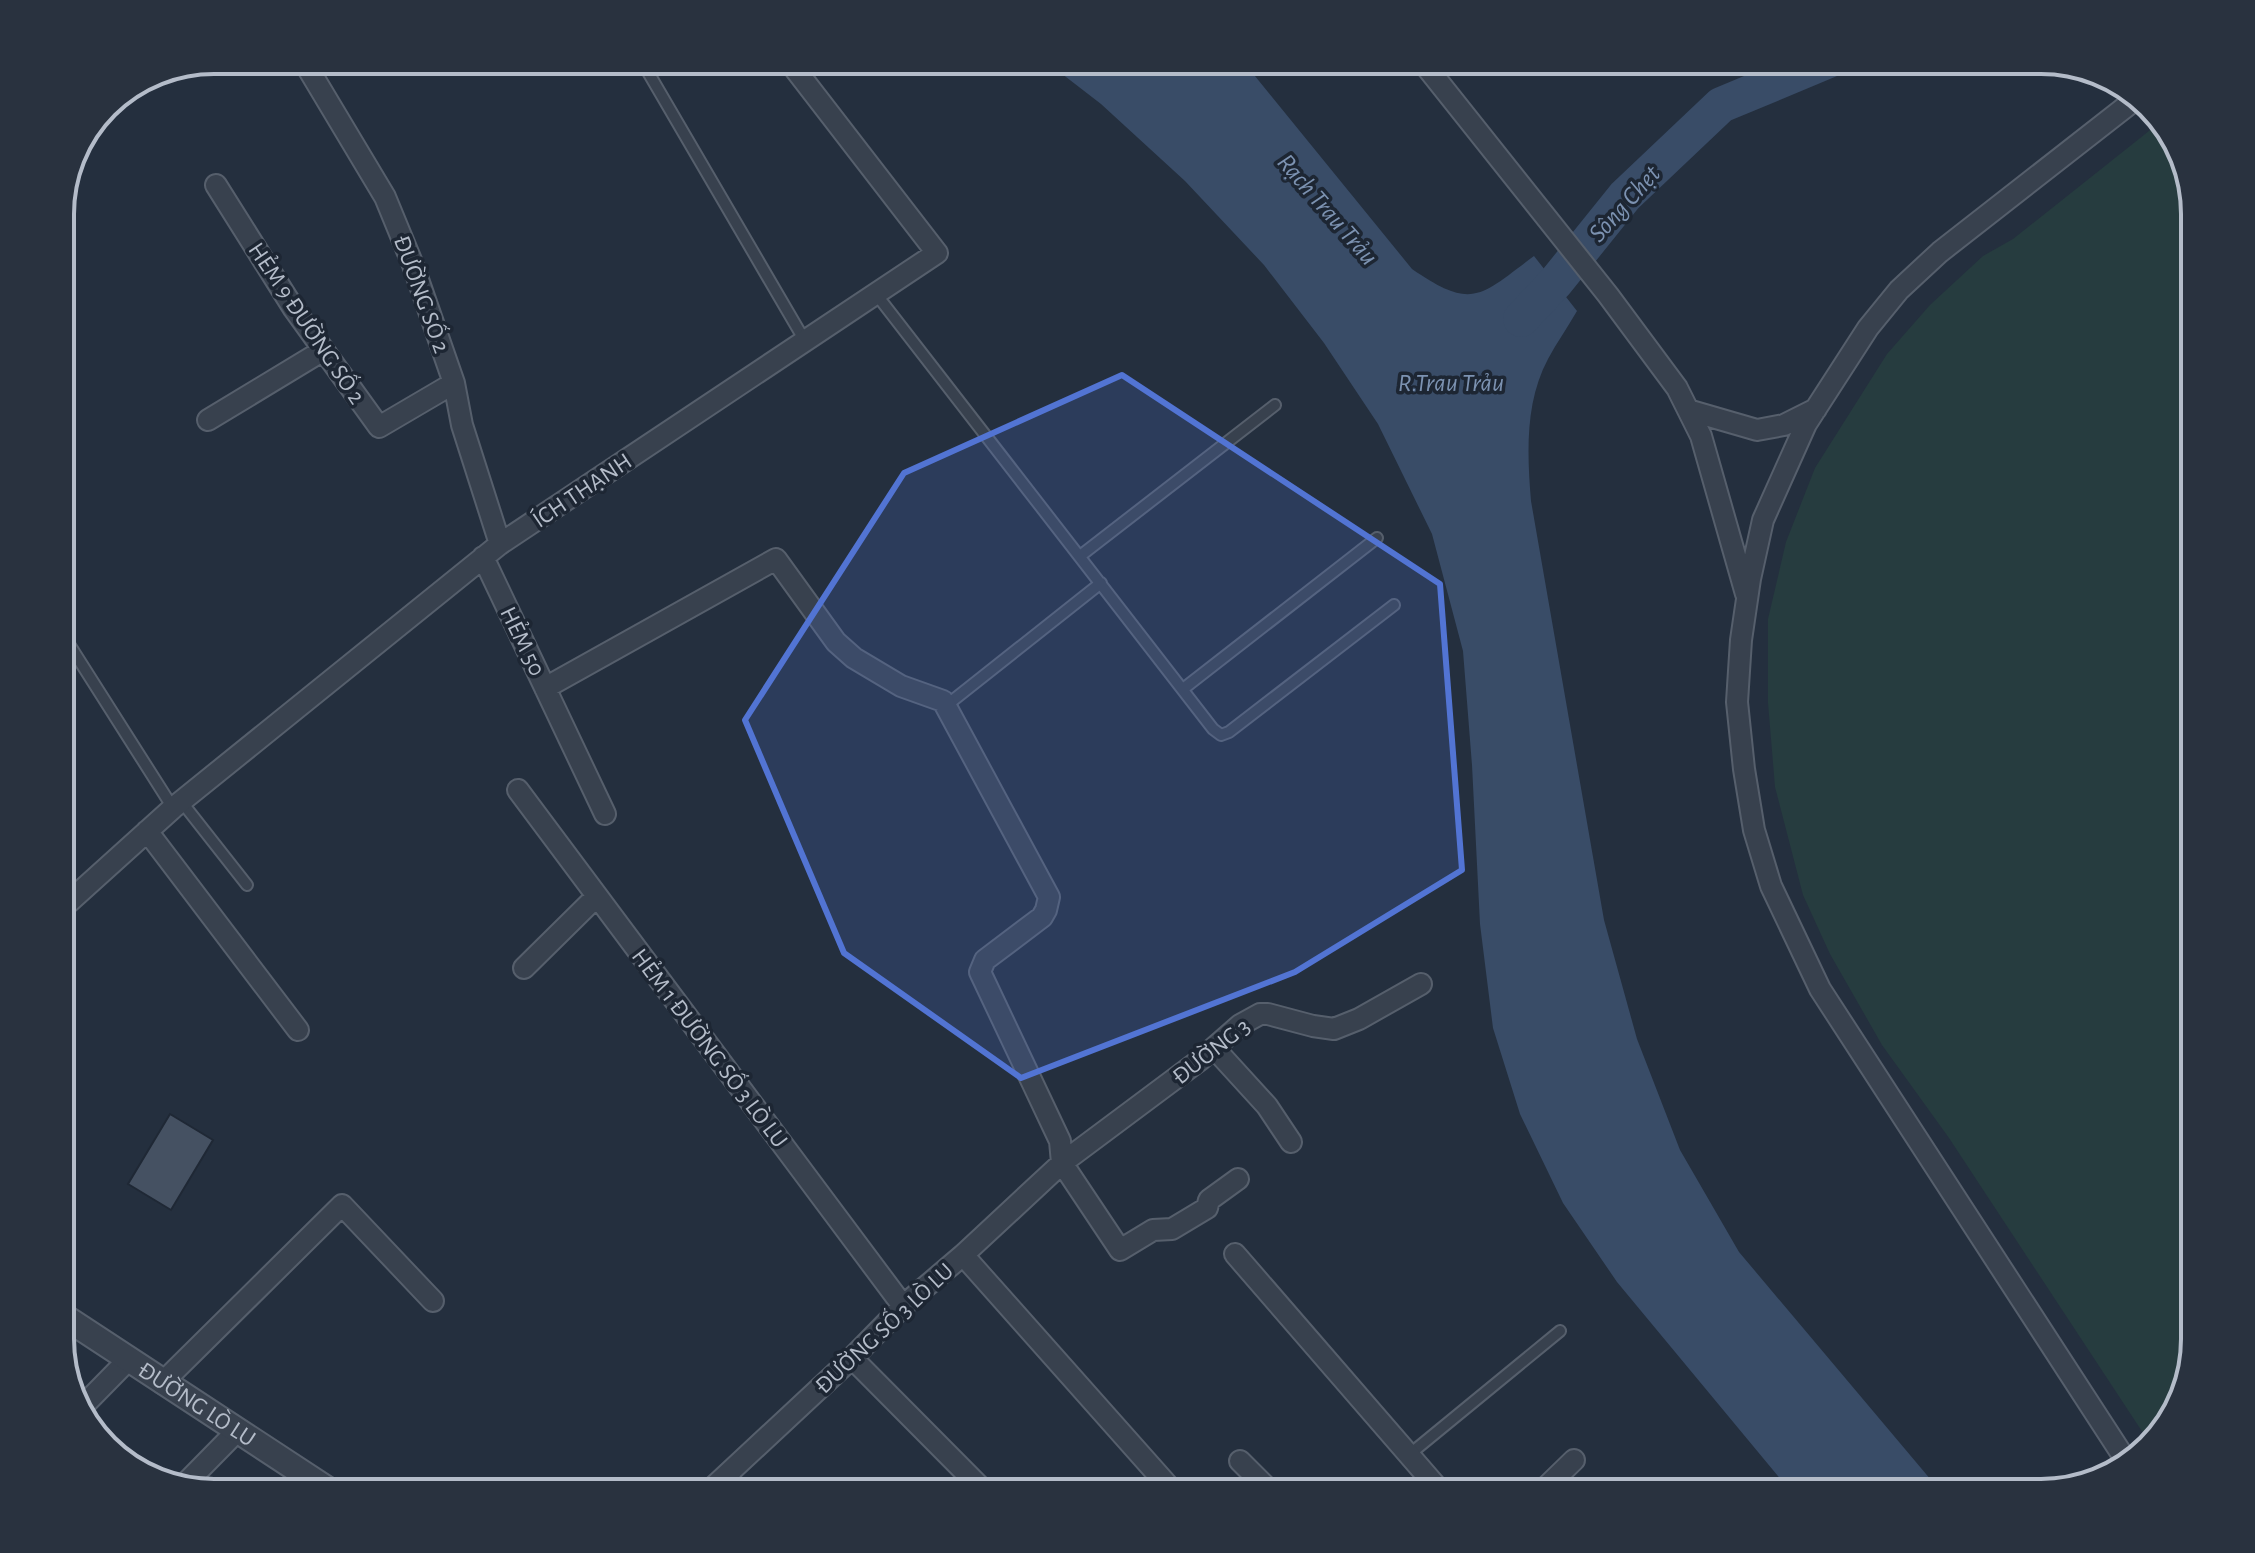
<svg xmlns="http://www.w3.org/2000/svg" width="2255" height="1553" font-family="'Alegreya Sans',sans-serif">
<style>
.green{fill:#263c3f}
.water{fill:#394c67}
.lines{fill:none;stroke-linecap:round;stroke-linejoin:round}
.river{stroke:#394c67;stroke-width:36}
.building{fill:#455162;stroke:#1f2835;stroke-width:2}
.service-casing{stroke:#565f6c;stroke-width:14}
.minor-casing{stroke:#565f6c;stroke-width:24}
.tertiary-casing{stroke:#565f6c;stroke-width:28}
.service{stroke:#38414e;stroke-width:10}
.minor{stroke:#38414e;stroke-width:20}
.tertiary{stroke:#38414e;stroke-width:24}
.marked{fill:#5274d3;fill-opacity:0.2;stroke:#5274d3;stroke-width:6;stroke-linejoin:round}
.labels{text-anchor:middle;stroke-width:7;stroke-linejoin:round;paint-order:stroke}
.street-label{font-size:24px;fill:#b4bcc9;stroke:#1d2633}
.water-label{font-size:26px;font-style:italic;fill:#7c92b1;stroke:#1d2633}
.rim{fill:none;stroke:#b4bcc9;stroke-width:4}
</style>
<rect width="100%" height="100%" fill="#242f3e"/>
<path class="green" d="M2159 123 2179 146 2195 214V1339L2169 1425 2149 1442 1949 1138 1882 1045 1830 954 1803 895 1775 787 1768 703V619L1786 542 1815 468 1887 354 1930 305 1983 256 2013 239Z"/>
<path class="water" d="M1044 60H1242L1412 269C1473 311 1480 296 1534 256L1577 311C1568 327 1557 342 1548 359 1525 402 1527 453 1531 501L1604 920 1637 1039 1680 1150 1739 1252 1942 1493H1792L1617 1282 1563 1203 1520 1114 1493 1028 1480 924 1472 765 1463 651 1432 534 1378 424 1324 343 1264 265 1185 181 1101 104Z"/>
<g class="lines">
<path class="river" d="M1521 319 1555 283 1625 196 1721 105 1829 60"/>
</g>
<path class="building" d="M170 1114 213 1140 171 1210 128 1184Z"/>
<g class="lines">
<g class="service-casing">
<path id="service" d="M641 60 805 341
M307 68 322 60
M876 294 1213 729 1221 735 1229 732 1394 605
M1080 556 1275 405
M60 630 173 808
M1183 689 1377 538
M947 705 1101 583
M181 801 247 885
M1410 1454 1560 1331
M729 1472 747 1493"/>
</g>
<g class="minor-casing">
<path id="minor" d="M303 60 385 197 413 265 454 383 462 425 500 544
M1421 60 1608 295 1677 388 1701 436 1746 594
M216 185 294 309 379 427 454 383
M1688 410 1757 430 1784 425 1816 409
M208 420 322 351
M483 557 605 814
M545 688 776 559 836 642 854 658 901 686 943 701 1049 897 1046 910 1042 917 985 960 980 972 1060 1141 1062 1163
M518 790 903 1306
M147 831 298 1030
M60 910 173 808 500 544 937 253 788 60
M524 968 597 896
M1215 1049 1267 1106 1291 1142
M1062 1163 1120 1250 1153 1230 1172 1229 1207 1208 1209 1200 1238 1179
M1235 1254 1442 1493
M963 1255 1170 1488
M852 1358 986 1493
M162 1383 342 1205 433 1301
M79 1410 129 1359
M1240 1461 1272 1493
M2127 1462 1820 989 1771 886 1754 830 1744 769 1737 702 1741 640 1750 579 1763 520 1806 424 1868 328 1899 290 1940 252 2137 98
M185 1484 238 1430
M707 1493 852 1358 903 1306 963 1255 1062 1163 1200 1060 1240 1025 1260 1014H1268L1313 1026 1334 1029 1359 1019 1421 984
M1540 1493 1574 1460"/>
</g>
<g class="tertiary-casing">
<g id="tertiary">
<path id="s1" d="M60 1314 333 1493"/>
</g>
</g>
<use href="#service" class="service"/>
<use href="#minor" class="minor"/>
<use href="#tertiary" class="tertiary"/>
</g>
<path class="marked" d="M1122 375 1440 584 1462 870 1295 972 1021 1078 844 953 745 720 904 473Z"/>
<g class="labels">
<g class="street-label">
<text transform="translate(422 294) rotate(70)" y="8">ĐƯỜNG SỐ 2</text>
<text transform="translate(307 323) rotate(56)" y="8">HẺM 9 ĐƯỜNG SỐ 2</text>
<text transform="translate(582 490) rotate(-34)" y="8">ÍCH THẠNH</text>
<text transform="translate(523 641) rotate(64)" y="8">HẺM 50</text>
<text transform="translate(710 1048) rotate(53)" y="8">HẺM 1 ĐƯỜNG SỐ 3 LÒ LU</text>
<text transform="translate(1211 1051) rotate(-38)" y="8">ĐƯỜNG 3</text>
<text transform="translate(884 1328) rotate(-43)" y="8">ĐƯỜNG SỐ 3 LÒ LU</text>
<text dy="8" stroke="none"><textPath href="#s1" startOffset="164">ĐƯỜNG LÒ LU</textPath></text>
</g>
<g class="water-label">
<text transform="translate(1624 203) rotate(-48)" y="9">Sông Chẹt</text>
<text transform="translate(1328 209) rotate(49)" y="9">Rạch Trau Trảu</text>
<text x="1451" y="391">R.Trau Trảu</text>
</g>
</g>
<path d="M0 0H2255V1553H0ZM214 74H2041A140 140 0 0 1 2181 214V1339A140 140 0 0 1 2041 1479H214A140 140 0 0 1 74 1339V214A140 140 0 0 1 214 74Z" fill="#29323f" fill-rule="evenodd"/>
<path class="rim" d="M214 74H2041A140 140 0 0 1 2181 214V1339A140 140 0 0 1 2041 1479H214A140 140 0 0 1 74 1339V214A140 140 0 0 1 214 74Z"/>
</svg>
